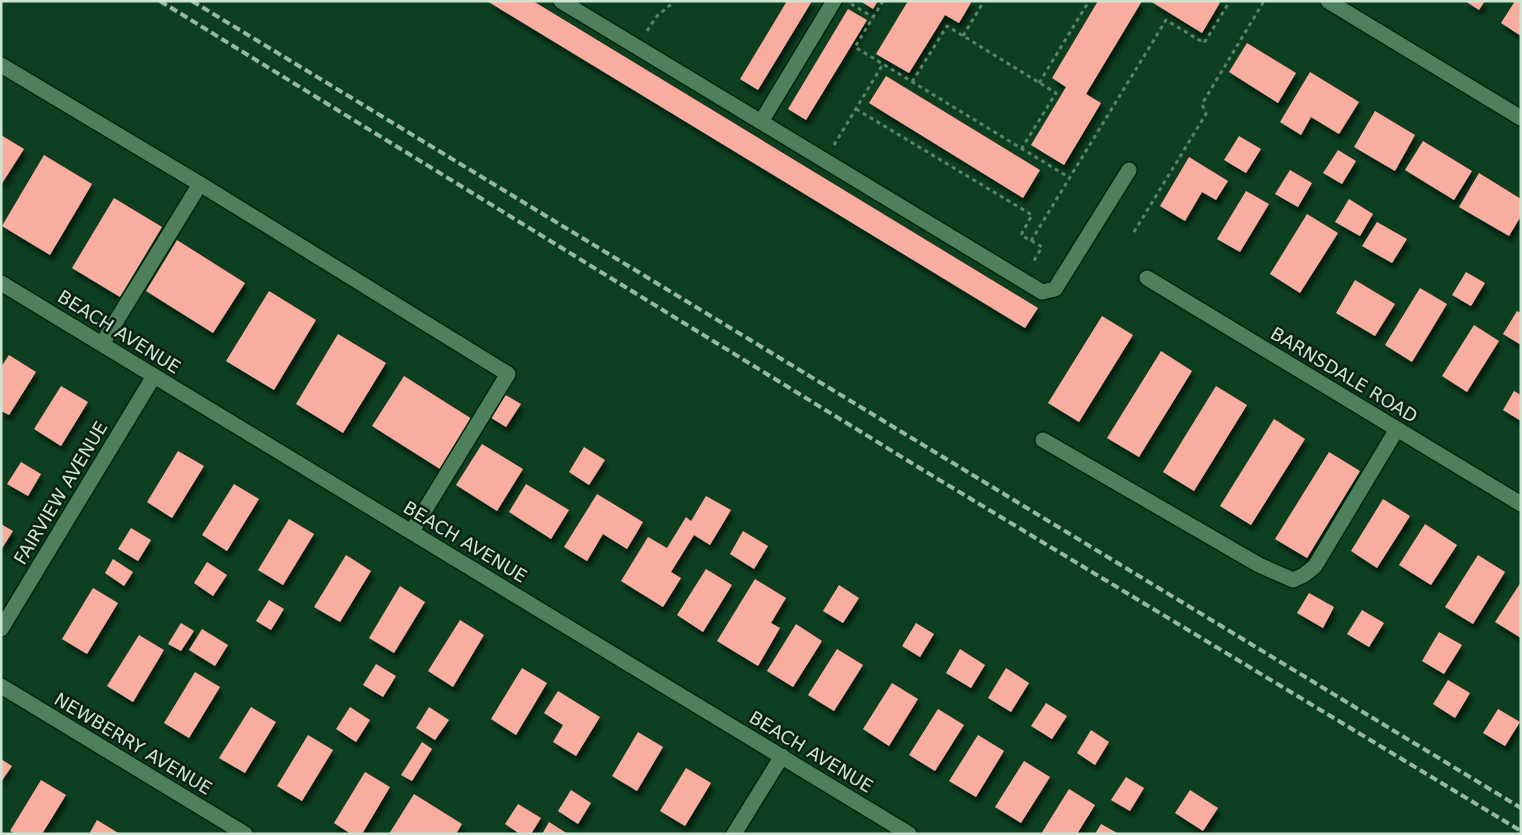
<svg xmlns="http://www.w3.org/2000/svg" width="1522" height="835" font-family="'DejaVu Sans',sans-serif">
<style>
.building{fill:#f9ad9e;filter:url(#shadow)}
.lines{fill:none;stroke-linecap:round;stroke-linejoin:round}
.minor-casing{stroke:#00240d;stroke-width:18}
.path{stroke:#5a8368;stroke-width:3;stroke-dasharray:4 4;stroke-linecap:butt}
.minor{stroke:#4f805c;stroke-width:15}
.rail{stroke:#97b8a1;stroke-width:4;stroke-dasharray:8 4;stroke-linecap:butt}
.labels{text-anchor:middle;stroke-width:5;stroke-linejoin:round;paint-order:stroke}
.street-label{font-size:18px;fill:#cce6d2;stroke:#0d2113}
</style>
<defs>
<filter id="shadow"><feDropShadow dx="3" dy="5.5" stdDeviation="2.5" flood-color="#0009"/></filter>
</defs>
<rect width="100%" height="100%" fill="#0c3f20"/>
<path class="building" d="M487 1H533L1038 308 1025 328Z
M787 1H812L758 90 740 79Z
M860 1H878L873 9Z
M908 1H972L959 23 945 15 909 73 876 54Z
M1098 1H1142L1086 94 1101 103 1064 165 1031 145 1066 87 1052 78Z
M1150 1H1221L1202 33Z
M1465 1H1485L1479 10Z
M1515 1H1521V36L1501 23Z
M848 9 867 20 806 120 788 109Z
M1247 43 1296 73 1278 103 1229 72Z
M1310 72 1359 102 1339 134 1311 117 1301 135 1280 122Z
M886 76 1040 170 1023 198 869 103Z
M1375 111 1415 135 1395 171 1354 147Z
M1 135 24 149 1 185Z
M1239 136 1261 149 1246 173 1224 160Z
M1423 141 1472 171 1454 200 1405 170Z
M1338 150 1356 161 1342 184 1323 173Z
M44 155 92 184 50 255 2 226Z
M1189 157 1228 181 1216 200 1202 192 1185 221 1160 206Z
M1290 170 1312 183 1298 207 1275 194Z
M1479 173 1521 199V216L1509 236 1459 207Z
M1246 191 1269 204 1240 252 1217 239Z
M114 198 162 227 120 297 72 268Z
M1349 199 1373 214 1360 236 1335 222Z
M1307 214 1338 233 1300 293 1270 274Z
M1377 222 1407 239 1392 263 1362 246Z
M177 240 245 283 213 333 146 291Z
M1466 272 1485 283 1471 306 1452 295Z
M1355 280 1395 304 1375 336 1336 313Z
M1420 288 1447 304 1412 362 1385 345Z
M269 291 316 320 274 390 226 361Z
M1517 311 1521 313V345L1503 334Z
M1102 316 1133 335 1079 422 1048 403Z
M1474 325 1499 341 1467 392 1442 376Z
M338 334 386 363 343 433 296 404Z
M1161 351 1192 371 1139 457 1107 438Z
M9 355 36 372 9 415 1 411V367Z
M404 376 472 419 440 469 372 426Z
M61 386 88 402 61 446 34 429Z
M1216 386 1247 405 1194 491 1163 472Z
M1514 391 1521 395V421L1503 410Z
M502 393 521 404 506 427 488 416Z
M1274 419 1305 439 1251 525 1220 506Z
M482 444 523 469 497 511 456 485Z
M584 447 605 460 589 485 569 472Z
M178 451 204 466 172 518 147 502Z
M1329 452 1360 471 1307 558 1275 539Z
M21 462 41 474 28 496 7 484Z
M234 484 259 499 227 551 202 535Z
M526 484 569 510 551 539 509 512Z
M597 494 643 522 627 549 603 534 587 561 564 547Z
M706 496 731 510 710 545 694 535 671 572 681 578 663 607 621 581 648 537 667 548 686 517 691 521Z
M1383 499 1410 516 1377 568 1351 551Z
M289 519 314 534 283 585 258 570Z
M1 524 13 531 1 550Z
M1425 524 1457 545 1431 585 1399 565Z
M131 528 151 540 138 561 118 549Z
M743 531 768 546 754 569 730 554Z
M346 555 371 571 340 622 314 607Z
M1478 555 1505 572 1473 624 1445 607Z
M113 559 133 572 124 586 105 573Z
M207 562 227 575 213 596 194 583Z
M706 569 732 585 703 632 677 615Z
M755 579 786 598 771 623 780 628 758 666 717 641Z
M1521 582V638L1495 622Z
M839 585 859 598 843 623 823 611Z
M400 586 425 602 394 653 369 638Z
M93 588 118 603 87 654 62 639Z
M1309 593 1334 607 1323 628 1297 613Z
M269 600 284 609 271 630 256 621Z
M1362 610 1384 623 1369 647 1347 634Z
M460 620 484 635 453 687 428 671Z
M181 623 194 631 181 651 168 644Z
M916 623 934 634 920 657 902 646Z
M796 624 822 641 793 687 767 671Z
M202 629 228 645 215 666 189 650Z
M1439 632 1462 645 1444 674 1422 661Z
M139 635 164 650 133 702 107 686Z
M837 649 863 665 834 711 808 695Z
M960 649 985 665 971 688 946 673Z
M376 664 396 676 383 697 363 685Z
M522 668 547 683 516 735 491 719Z
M1006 668 1029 683 1011 712 988 698Z
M195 672 220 687 189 738 164 723Z
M1448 680 1470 693 1455 718 1433 704Z
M892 683 918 699 889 746 863 729Z
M558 691 600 717 576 756 553 742 563 725 544 713Z
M1046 703 1067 716 1052 739 1031 726Z
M251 707 276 722 245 773 219 758Z
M350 707 370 720 356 742 336 729Z
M429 707 449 720 435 740 416 728Z
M938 709 964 725 935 771 909 755Z
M1498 709 1520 722 1505 746 1483 733Z
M1091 730 1109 742 1095 765 1077 753Z
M638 732 663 747 637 791 612 776Z
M308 735 333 750 302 801 277 786Z
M978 735 1004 751 976 797 949 781Z
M422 742 432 749 412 781 401 775Z
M1 759 12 766 1 782Z
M1024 761 1050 777 1021 823 995 807Z
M686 768 711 783 685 826 660 811Z
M365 772 390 787 362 834H351L334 823Z
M1126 777 1144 788 1130 811 1111 800Z
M41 780 66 795 42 834H15L10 831Z
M1069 789 1095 805 1077 834H1041Z
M571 790 591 803 578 824 558 811Z
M1190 790 1218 808 1203 831 1175 813Z
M414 794 462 824 456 834H389Z
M518 804 541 818 531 834H520L505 824Z
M97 820 120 834H89Z
M549 822 568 834H542Z
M1101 824 1119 834H1095Z"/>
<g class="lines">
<g class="minor-casing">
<path id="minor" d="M561 1 1042 292 1055 289 1129 170
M1328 1 1521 118
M1 65 200 184 508 374 412 531
M761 122 834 1
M1147 278 1521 504
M1 283 909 834
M102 344 200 184
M1043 440 1259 565 1293 580 1304 575 1315 566 1397 429
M1 629 154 376
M1 686 245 834
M734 834 782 756"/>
</g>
<path class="path" d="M883 1 855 47 1070 178
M851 4 873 17
M647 31 657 16 675 1
M963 36 984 1
M912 82 947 26 1056 93 1022 148
M1039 83 1089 1
M856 109 1032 215 1021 235 1042 247 1032 264
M834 145 883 64
M1134 232 1206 114 1202 104 1264 1
M1031 241 1166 20 1204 43 1230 1"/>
<use href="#minor" class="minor"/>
<path class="rail" d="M160 1 923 470 1521 831
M192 1 1521 808"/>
</g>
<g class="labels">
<g class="street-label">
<text transform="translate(119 332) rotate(32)" y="6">BEACH AVENUE</text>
<text transform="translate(1344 375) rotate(31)" y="6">BARNSDALE ROAD</text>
<text transform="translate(61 493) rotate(-59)" y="6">FAIRVIEW AVENUE</text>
<text transform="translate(465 542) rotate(31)" y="6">BEACH AVENUE</text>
<text transform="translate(133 744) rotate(31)" y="6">NEWBERRY AVENUE</text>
<text transform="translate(811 752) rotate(31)" y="6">BEACH AVENUE</text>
</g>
</g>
<rect width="1522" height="835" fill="none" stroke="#cce6d2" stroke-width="5"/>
</svg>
